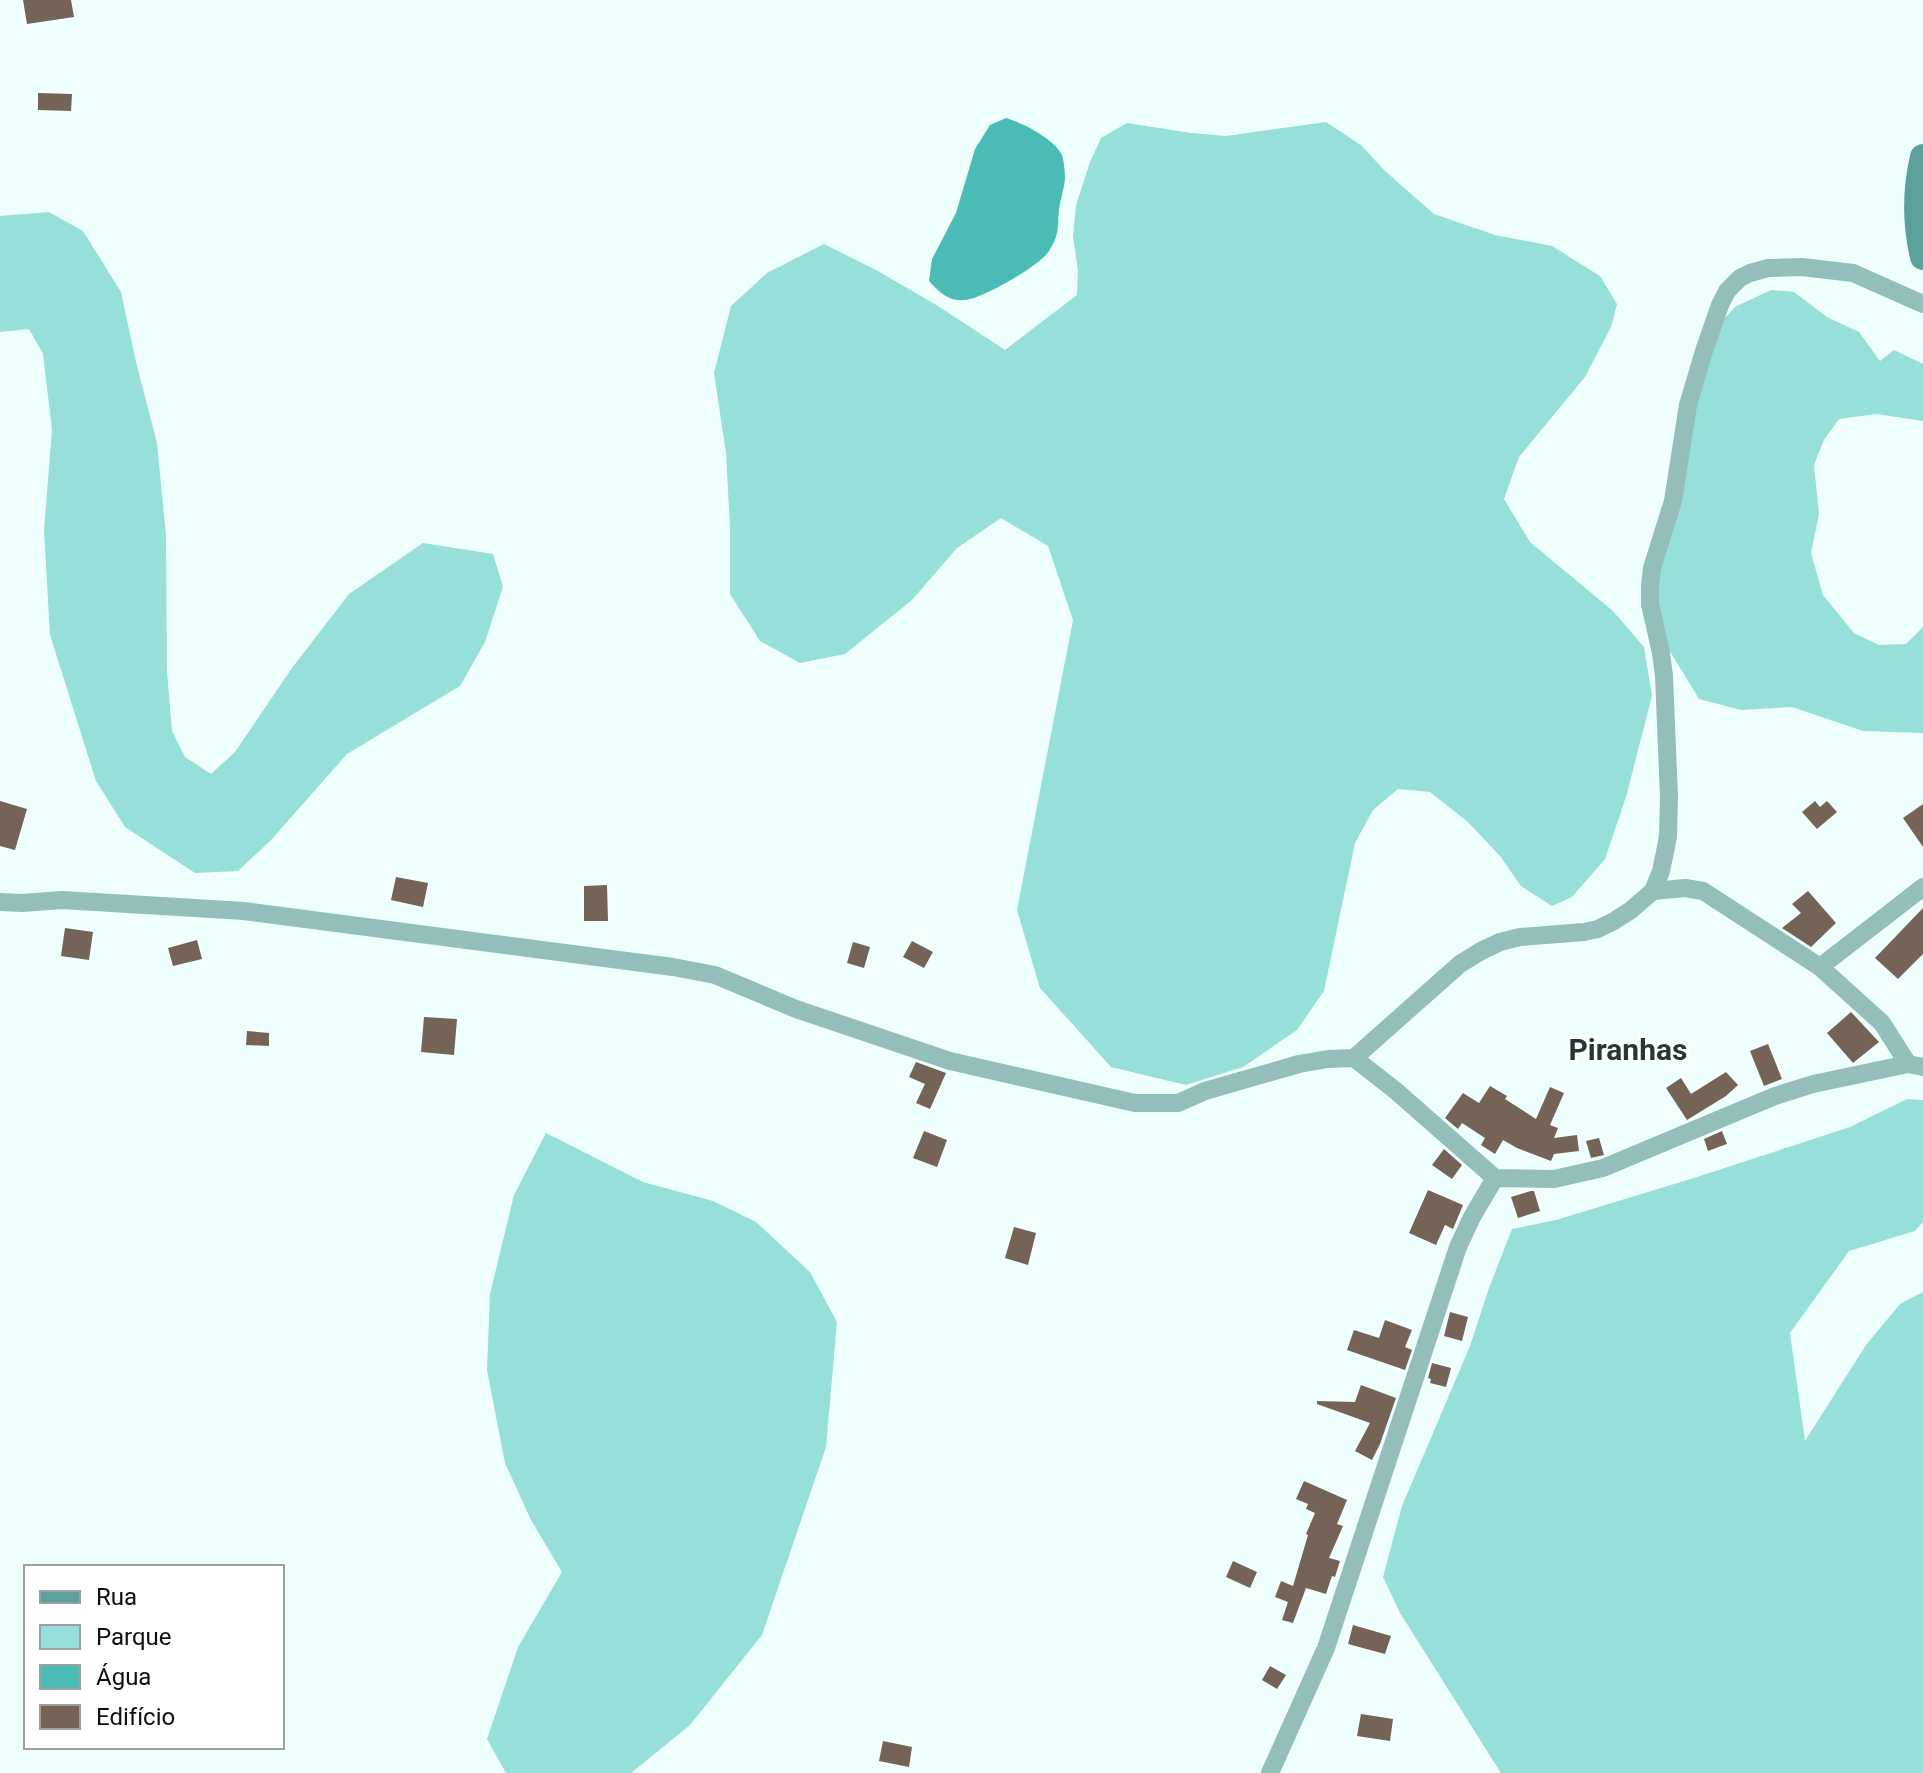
<svg xmlns="http://www.w3.org/2000/svg" width="1923" height="1773" font-family="Roboto,sans-serif">
<style>
.green{fill:#97dfd9}
.water{fill:#4bbcb5}
.building{fill:#746356}
.lines{fill:none;stroke-linecap:round;stroke-linejoin:round}
.street{stroke:#93beba;stroke-width:18}
.secondary{stroke:#5ca09b;stroke-width:26}
.labels{text-anchor:middle;stroke-width:6;stroke-linejoin:round;paint-order:stroke}
.quarter-label{font-size:30px;font-weight:bold;fill:#223937;stroke:#fff}
</style>
<rect width="100%" height="100%" fill="#eefffd"/>
<path class="green" d="M1326 122 1361 145 1385 171 1434 214 1495 235 1552 246 1600 276 1617 304 1611 327 1585 377 1519 457 1504 499 1530 542 1613 611 1644 647 1652 696 1626 797 1605 859 1572 897 1552 906 1521 886 1500 856 1468 822 1430 792 1398 789 1373 810 1355 843 1324 991 1297 1030 1243 1067 1186 1085 1111 1067 1040 988 1017 910 1073 620 1048 546 1001 518 957 548 912 600 845 654 800 663 760 641 730 594V528L726 453 714 373 731 306 767 273 824 244 878 271 938 306 1005 350 1077 295 1078 270 1073 236 1076 205 1090 162 1101 138 1127 123 1191 133 1226 136Z
M49 212 83 231 121 292 136 362 157 443 166 535 167 671 172 731 185 757 211 774 235 752 292 668 349 594 423 543 493 554 503 587 485 642 460 686 347 754 272 839 238 871 195 873 125 827 96 781 50 635 44 530 52 430 43 354 29 329 0 332V216Z
M1771 290 1794 292 1827 317 1859 332 1880 361 1894 350 1923 364V421L1876 414 1839 419 1824 440 1814 465 1819 514 1811 553 1823 595 1854 633 1879 645 1906 644 1923 627V733L1863 731 1792 707 1741 710 1699 699 1660 635 1658 576 1698 387 1724 319 1735 307Z
M1907 1099 1923 1100V1222L1915 1231 1849 1251 1790 1333 1805 1441 1866 1345 1900 1304 1923 1292V1773H1501L1400 1613 1383 1577 1402 1506 1470 1346 1489 1288 1512 1229 1556 1220 1694 1178 1850 1127Z
M546 1133 643 1182 713 1201 756 1222 810 1272 837 1322 826 1447 762 1635 690 1725 631 1773H506L487 1739 518 1647 562 1572 531 1520 505 1463 487 1370 490 1294 514 1195Z"/>
<path class="water" d="M1006 118C1023 123 1054 139 1062 155 1064 161 1065 173 1065 179 1064 190 1060 200 1059 210 1057 228 1060 234 1049 251 1041 265 982 299 965 300 949 302 939 292 929 281L932 259 956 213 975 149 990 125Z"/>
<path class="building" d="M23 0H71L74 17 27 24Z
M38 93 72 94 71 111 38 110Z
M0 801 27 809 15 850 0 846Z
M1815 801 1820 807 1827 801 1837 812 1817 829 1802 812Z
M1923 804V847L1903 818Z
M396 877 428 883 423 907 391 900Z
M607 885 608 921H584V886Z
M1808 891 1836 923 1811 947 1782 928 1801 913 1792 904Z
M1923 908V954L1898 979 1875 958Z
M65 928 93 932 89 960 61 956Z
M197 940 202 959 173 966 168 948Z
M912 941 933 952 924 968 903 957Z
M853 942 870 947 864 968 847 963Z
M1851 1012 1879 1042 1853 1063 1827 1033Z
M424 1017 457 1019 454 1055 421 1052Z
M247 1031 269 1033V1046L246 1045Z
M1768 1044 1782 1079 1764 1086 1750 1051Z
M916 1062 946 1073 930 1109 916 1103 925 1084 909 1077Z
M1726 1072 1738 1085 1726 1096 1687 1120 1666 1088 1681 1078 1691 1094Z
M1490 1086 1507 1096 1505 1099 1536 1119 1550 1087 1564 1093 1550 1125 1558 1128 1554 1138 1577 1135 1579 1151 1554 1154 1551 1161 1517 1148 1503 1140 1495 1154 1481 1145 1485 1138 1462 1123 1458 1129 1445 1118 1463 1093 1479 1103Z
M924 1131 947 1140 937 1167 913 1158Z
M1722 1131 1727 1144 1708 1151 1704 1139Z
M1599 1138 1604 1155 1591 1158 1586 1141Z
M1444 1149 1462 1165 1452 1179 1432 1165Z
M1428 1190 1463 1205 1453 1229 1445 1225 1436 1245 1409 1233Z
M1531 1191H1534L1540 1211 1518 1218 1511 1197Z
M1014 1227 1036 1233 1028 1265 1005 1258Z
M1450 1312 1468 1317 1462 1341 1444 1336Z
M1385 1320 1412 1330 1405 1347 1412 1350 1405 1370 1347 1350 1354 1330 1379 1338Z
M1432 1363 1451 1368 1446 1387 1430 1383 1431 1379 1428 1378Z
M1361 1385 1396 1398 1380 1444 1372 1460 1355 1451 1370 1423 1317 1404V1401L1355 1402Z
M1304 1481 1347 1500 1337 1524 1343 1526 1329 1558 1340 1561 1335 1577 1332 1576 1326 1594 1306 1588 1293 1623 1282 1620 1288 1602 1275 1597 1281 1581 1293 1586 1308 1535 1306 1534 1315 1513 1306 1509 1308 1504 1296 1499Z
M1233 1561 1257 1572 1250 1588 1226 1577Z
M1353 1625 1391 1636 1385 1654 1348 1644Z
M1270 1666 1286 1675 1277 1689 1262 1680Z
M1361 1714 1393 1719 1390 1741 1357 1736Z
M883 1741 912 1747 909 1767 879 1761Z"/>
<g class="lines">
<path class="street" d="M1653 891 1685 888 1703 891 1820 967 1882 1023 1908 1064
M0 902 22 903 62 900 244 911 673 967 715 975 796 1009 950 1061 1135 1103H1178L1205 1091 1299 1064 1328 1059 1354 1058 1460 964 1481 951 1500 942 1520 937 1584 932 1598 929 1614 921 1631 910 1653 891 1661 871 1665 852 1668 836 1669 797 1664 676 1661 653 1650 604V587L1652 568 1673 501 1688 405 1704 351 1720 305 1727 291 1740 278 1750 273 1768 268 1802 267 1853 273 1923 304
M1820 967 1923 887
M1354 1058 1396 1091 1495 1178 1554 1179 1603 1168 1775 1096 1813 1084 1908 1064 1923 1067
M1270 1773 1326 1648 1458 1247 1472 1217 1495 1178"/>
<path class="secondary" d="M1923 157C1915 191 1915 223 1923 257"/>
</g>
<g class="labels">
<g class="quarter-label">
<text x="1628" y="1060">Piranhas</text>
</g>
</g>
<rect x="24" y="1565" width="260" height="184" fill="#ffffff" stroke="#9ca09f" stroke-width="2"/>
<rect x="40" y="1591" width="40" height="12" fill="#5ca09b" stroke="#9ca09f" stroke-width="2"/>
<text x="96" y="1605" font-size="24" fill="#081110">Rua</text>
<rect x="40" y="1625" width="40" height="24" fill="#97dfd9" stroke="#9ca09f" stroke-width="2"/>
<text x="96" y="1645" font-size="24" fill="#081110">Parque</text>
<rect x="40" y="1665" width="40" height="24" fill="#4bbcb5" stroke="#9ca09f" stroke-width="2"/>
<text x="96" y="1685" font-size="24" fill="#081110">Água</text>
<rect x="40" y="1705" width="40" height="24" fill="#746356" stroke="#9ca09f" stroke-width="2"/>
<text x="96" y="1725" font-size="24" fill="#081110">Edifício</text>
</svg>
